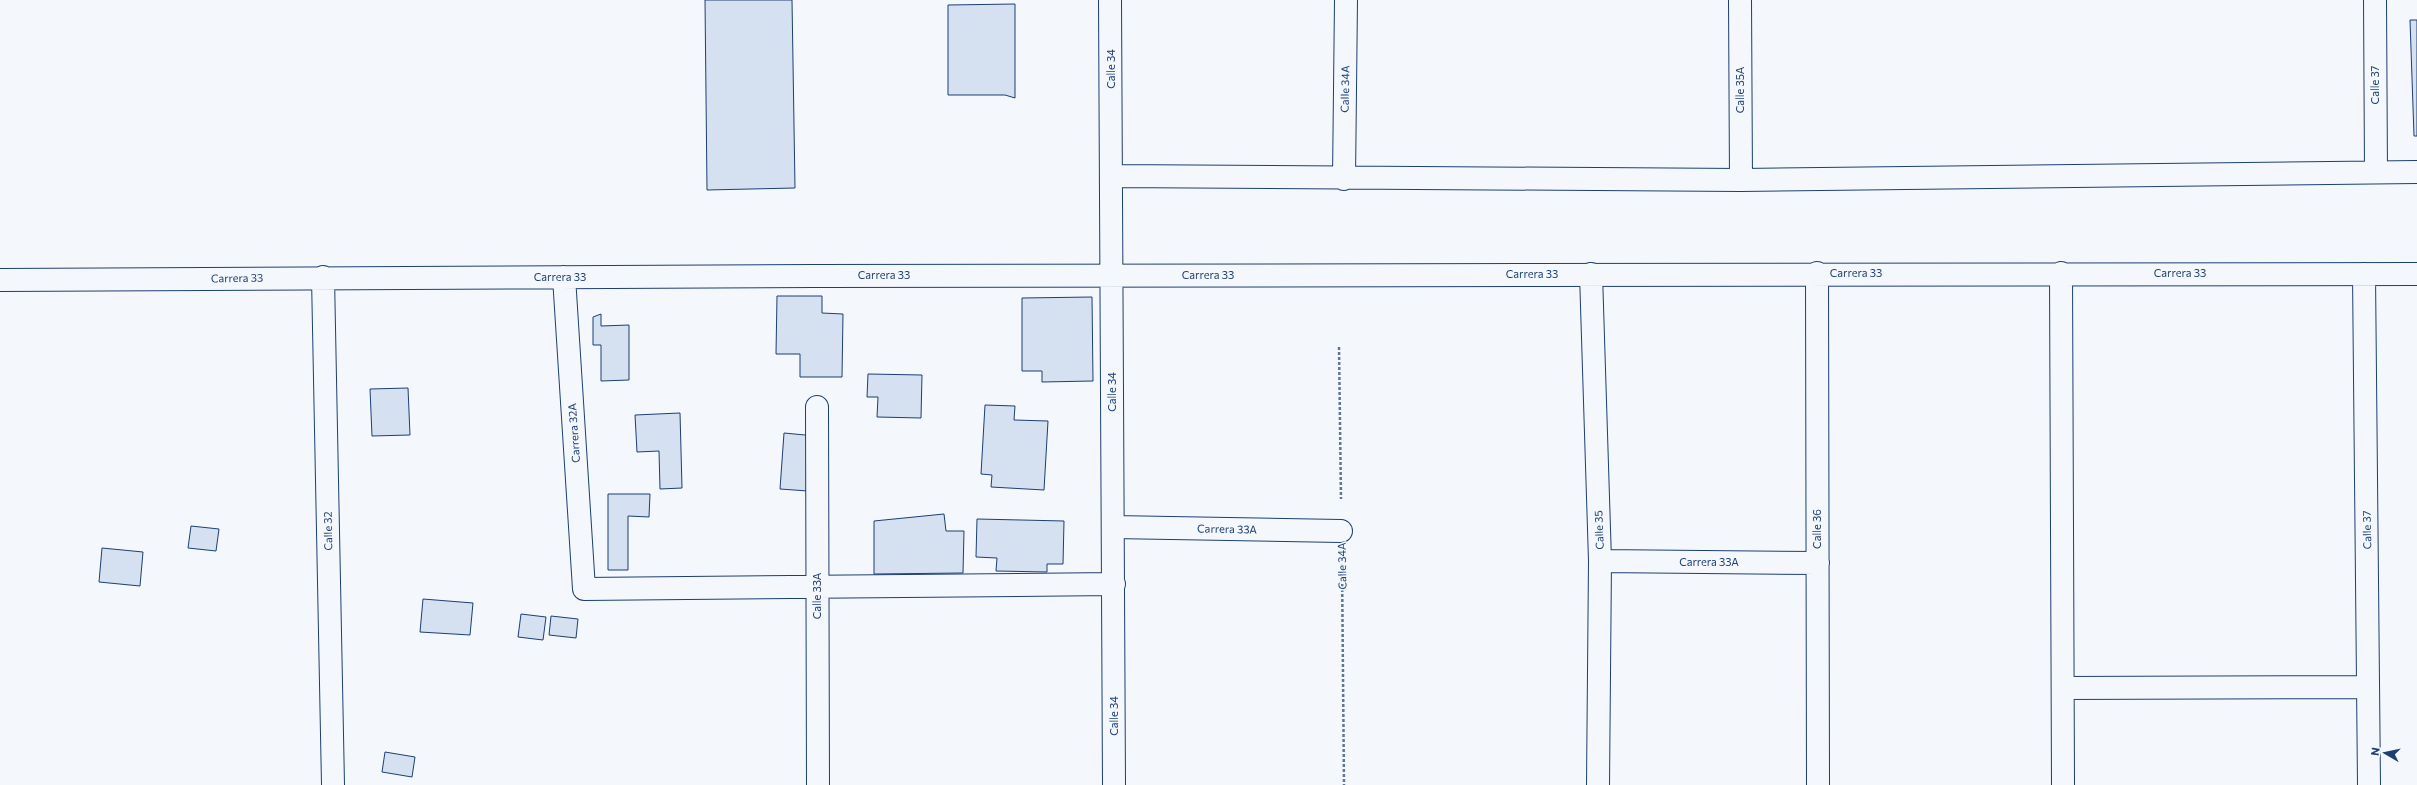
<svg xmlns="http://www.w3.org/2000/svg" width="2417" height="785" font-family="Commissioner,sans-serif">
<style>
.building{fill:#d5e0f0;stroke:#1d3f73}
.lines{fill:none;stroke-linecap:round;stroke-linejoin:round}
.minor-casing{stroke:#1d3f73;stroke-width:24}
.path{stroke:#5e769c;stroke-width:2.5;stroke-dasharray:3 2;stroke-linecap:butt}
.minor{stroke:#f4f7fb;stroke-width:22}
.labels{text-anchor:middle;stroke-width:3;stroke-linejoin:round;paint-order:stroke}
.street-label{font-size:11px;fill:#1d3f73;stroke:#f4f7fb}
</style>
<rect width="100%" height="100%" fill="#f4f7fb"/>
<path class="building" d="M705 0H792L795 188 707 190Z
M1015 4V98L1005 95H948V5Z
M2410 20H2417V136H2414Z
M777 296H822V313L843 314 842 377H800V354H776Z
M1092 297 1093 381 1042 382V371H1022V298Z
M601 314V326L629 325V380L601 381V345H593V317Z
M868 374 922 375 921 418 877 417 878 397H867Z
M408 388 410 435 372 436 370 389Z
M985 405 1015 406 1014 420 1048 421 1044 490 991 487 992 475 981 474Z
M680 413 682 488 660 489 659 451 637 452 635 415Z
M784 433 826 437 822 492 780 489Z
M608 494H650L649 517 628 516V570H608Z
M944 514 946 531H964L963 573 874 574V521Z
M977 519 1064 521 1063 564H1047V572L996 571 997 558 976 557Z
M191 526 219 529 216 551 188 548Z
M102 548 143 552 140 586 99 582Z
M423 599 473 603 470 635 420 632Z
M521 614 546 617 543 640 518 637Z
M551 616 578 619 576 638 549 635Z
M385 752 415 757 412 777 382 772Z"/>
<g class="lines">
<g class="minor-casing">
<path id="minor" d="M1110 0 1114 785
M1740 0 1741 180
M2375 0 2376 171
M1112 176 1741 180 2417 172
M1344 179 1346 0
M1817 273 1818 785
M2061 273 2063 785
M1591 274 1600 561 1598 785
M2364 274 2369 785
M323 277 333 785
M564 277 584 589 1114 584
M0 280 814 276 2417 274
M817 407 818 785
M1113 527 1341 531
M1600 561 1818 563
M2063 688 2368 687"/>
</g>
<path class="path" d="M1339 347 1341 499
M1342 564 1344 785"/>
<use href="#minor" class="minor"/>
</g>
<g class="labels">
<g class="street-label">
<text transform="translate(1111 69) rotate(-90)" y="4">Calle 34</text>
<text transform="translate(2375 85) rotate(-90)" y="4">Calle 37</text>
<text transform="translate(1345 89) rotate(-89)" y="4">Calle 34A</text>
<text transform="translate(1740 90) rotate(-90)" y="4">Calle 35A</text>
<text x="1856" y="277">Carrera 33</text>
<text x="2180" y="277">Carrera 33</text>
<text x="1532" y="278">Carrera 33</text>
<text x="884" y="279">Carrera 33</text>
<text x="1208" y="279">Carrera 33</text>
<text x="560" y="281">Carrera 33</text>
<text transform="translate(237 278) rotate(-1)" y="4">Carrera 33</text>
<text transform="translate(1112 392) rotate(-90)" y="4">Calle 34</text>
<text transform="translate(574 433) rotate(-94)" y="4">Carrera 32A</text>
<text transform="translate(1227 529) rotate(1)" y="4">Carrera 33A</text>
<text transform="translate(1817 529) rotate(-90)" y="4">Calle 36</text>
<text transform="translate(1599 530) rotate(-92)" y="4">Calle 35</text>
<text transform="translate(2367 530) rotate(-91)" y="4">Calle 37</text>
<text transform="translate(328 531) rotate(-91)" y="4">Calle 32</text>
<text x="1709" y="566">Carrera 33A</text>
<text transform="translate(1342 566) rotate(-91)" y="4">Calle 34A</text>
<text transform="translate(817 596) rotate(-90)" y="4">Calle 33A</text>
<text transform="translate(1114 716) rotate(-90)" y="4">Calle 34</text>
</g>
</g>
<g transform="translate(2385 753) rotate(279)" stroke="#f4f7fb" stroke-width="3" paint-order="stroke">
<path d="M0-3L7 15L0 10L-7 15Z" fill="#1d3f73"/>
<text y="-6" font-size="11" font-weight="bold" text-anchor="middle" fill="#1d3f73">N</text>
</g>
</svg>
